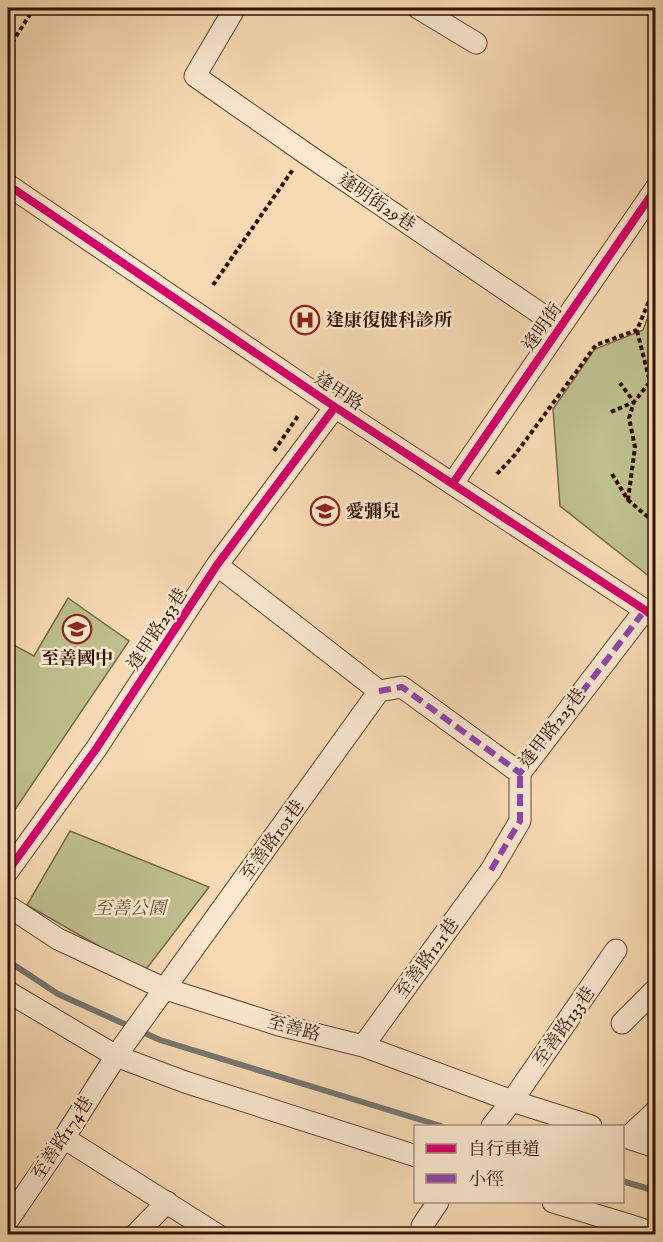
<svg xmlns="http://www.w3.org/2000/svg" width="663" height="1242" font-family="'IM FELL English','Noto Serif TC',serif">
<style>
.green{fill:#bdbf8c;stroke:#786848;stroke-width:1.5}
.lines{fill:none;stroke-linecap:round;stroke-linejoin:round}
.stream{stroke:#75756f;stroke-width:6}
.minor-casing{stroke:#63432f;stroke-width:23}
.path{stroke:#321103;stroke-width:4;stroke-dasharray:4.5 3;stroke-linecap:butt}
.minor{stroke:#f9e7ce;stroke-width:21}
.quiet{stroke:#8e44ad;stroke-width:6;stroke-dasharray:12 6;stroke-linecap:butt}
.cycleway-casing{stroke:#f9e7ce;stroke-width:11}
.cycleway{stroke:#d6006c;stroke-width:8}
.labels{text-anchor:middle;stroke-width:5;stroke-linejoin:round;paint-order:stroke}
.street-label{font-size:18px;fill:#321103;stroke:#f9e7ce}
.poi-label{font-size:18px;font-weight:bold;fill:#321103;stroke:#f9e7ce;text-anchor:start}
.park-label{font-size:18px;font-style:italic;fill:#634e33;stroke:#f9e7ce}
</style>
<rect width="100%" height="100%" fill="#f6dab3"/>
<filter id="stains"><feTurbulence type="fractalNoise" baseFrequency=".00333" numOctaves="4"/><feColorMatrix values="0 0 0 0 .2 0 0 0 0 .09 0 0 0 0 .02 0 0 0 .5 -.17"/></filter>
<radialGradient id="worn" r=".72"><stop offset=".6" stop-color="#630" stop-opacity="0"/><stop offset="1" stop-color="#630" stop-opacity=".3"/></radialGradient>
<path class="green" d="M655 298V581L560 506 553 409 595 349 643 330Z
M68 598 129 641 8 820V642L34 656Z
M70 831 209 887 144 972 27 905Z"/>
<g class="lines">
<path class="stream" d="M8 961 58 994 160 1040 441 1126
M622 1181 656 1191"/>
<g class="minor-casing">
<path id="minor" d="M235 8 195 76 305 153 560 327
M418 8 476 43
M8 185 335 407 645 610 656 619
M453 483 656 188
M217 565 379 691
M379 691 402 687 520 773 645 610
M8 871 96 749 217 565 335 407
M8 906 58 939 163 988 279 1025 363 1046 512 1101 591 1126
M8 992 116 1056 185 1082 416 1156
M622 1023 656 989
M363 1046 491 870 520 821V773
M492 1126 512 1101 616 950
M622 1136 656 1147
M64 1138 216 1234
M627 1138 656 1111
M553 1202 626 1224 656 1234
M8 1220 64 1138 116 1056 379 691
M422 1226 438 1202
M136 1234 167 1202"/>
</g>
<path class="path" d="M8 49 34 8
M213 285 294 168
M637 331 650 382
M611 412 634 402 620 383
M274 451 298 416
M497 474 514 456 596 345 637 330 656 284
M612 474 628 500 656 524
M628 500 635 447 629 418 634 402 650 382H656"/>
<use href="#minor" class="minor"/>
<path class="quiet" d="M379 691 402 687 520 773 645 610
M491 870 520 821V773"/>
<g class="cycleway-casing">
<path id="cycleway" d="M8 185 335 407 645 610 656 619
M453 483 656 188
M8 871 96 749 217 565 335 407"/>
</g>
<use href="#cycleway" class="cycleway"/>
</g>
<defs>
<g id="hospital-ring" transform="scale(1.5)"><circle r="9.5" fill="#f9e7ce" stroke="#8f2418" stroke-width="1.5"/><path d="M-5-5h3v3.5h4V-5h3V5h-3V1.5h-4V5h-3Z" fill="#8f2418"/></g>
<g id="school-ring" transform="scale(1.5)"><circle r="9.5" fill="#f9e7ce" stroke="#8f2418" stroke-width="1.5"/><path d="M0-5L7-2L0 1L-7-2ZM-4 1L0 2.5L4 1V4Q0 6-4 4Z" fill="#8f2418"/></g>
</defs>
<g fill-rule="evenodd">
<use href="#hospital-ring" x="305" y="320"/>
<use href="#school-ring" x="325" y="511"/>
<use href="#school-ring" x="77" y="629"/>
</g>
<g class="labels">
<g class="street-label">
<text transform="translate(377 202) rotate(34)" y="6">逢明街29巷</text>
<text transform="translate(542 327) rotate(-55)" y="6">逢明街</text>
<text transform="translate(339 391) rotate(33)" y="6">逢甲路</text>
<text transform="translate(157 629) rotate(-57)" y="6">逢甲路253巷</text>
<text transform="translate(552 728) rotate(-52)" y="6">逢甲路225巷</text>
<text transform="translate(272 840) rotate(-54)" y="6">至善路101巷</text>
<text transform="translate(427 958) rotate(-54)" y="6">至善路121巷</text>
<text transform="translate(564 1026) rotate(-55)" y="6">至善路133巷</text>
<text transform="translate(294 1028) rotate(15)" y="6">至善路</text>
<text transform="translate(62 1138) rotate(-57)" y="6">至善路174巷</text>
</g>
<g class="poi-label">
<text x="326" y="326">逢康復健科診所</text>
<text x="346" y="517">愛彌兒</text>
<text x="77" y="664" text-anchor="middle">至善國中</text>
</g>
<g class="park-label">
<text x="130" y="914">至善公園</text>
</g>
</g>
<rect width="663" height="1242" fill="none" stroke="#f6dab3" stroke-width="30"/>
<rect x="9" y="9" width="645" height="1224" fill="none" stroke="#321103" stroke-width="3"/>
<rect x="15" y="15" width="633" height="1212" fill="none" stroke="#321103" stroke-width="1.5"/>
<rect x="414" y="1125" width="210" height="78" fill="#f9e7ce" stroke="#a9917d" stroke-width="1.5"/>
<rect x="426" y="1144" width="30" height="9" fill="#d6006c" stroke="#a9917d" stroke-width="1.5"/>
<text x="468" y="1155" font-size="18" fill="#321103">自行車道</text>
<rect x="426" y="1174" width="30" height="9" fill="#8e44ad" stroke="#a9917d" stroke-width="1.5"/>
<text x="468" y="1185" font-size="18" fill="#321103">小徑</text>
<rect width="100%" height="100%" filter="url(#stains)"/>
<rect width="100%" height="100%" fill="url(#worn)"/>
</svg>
